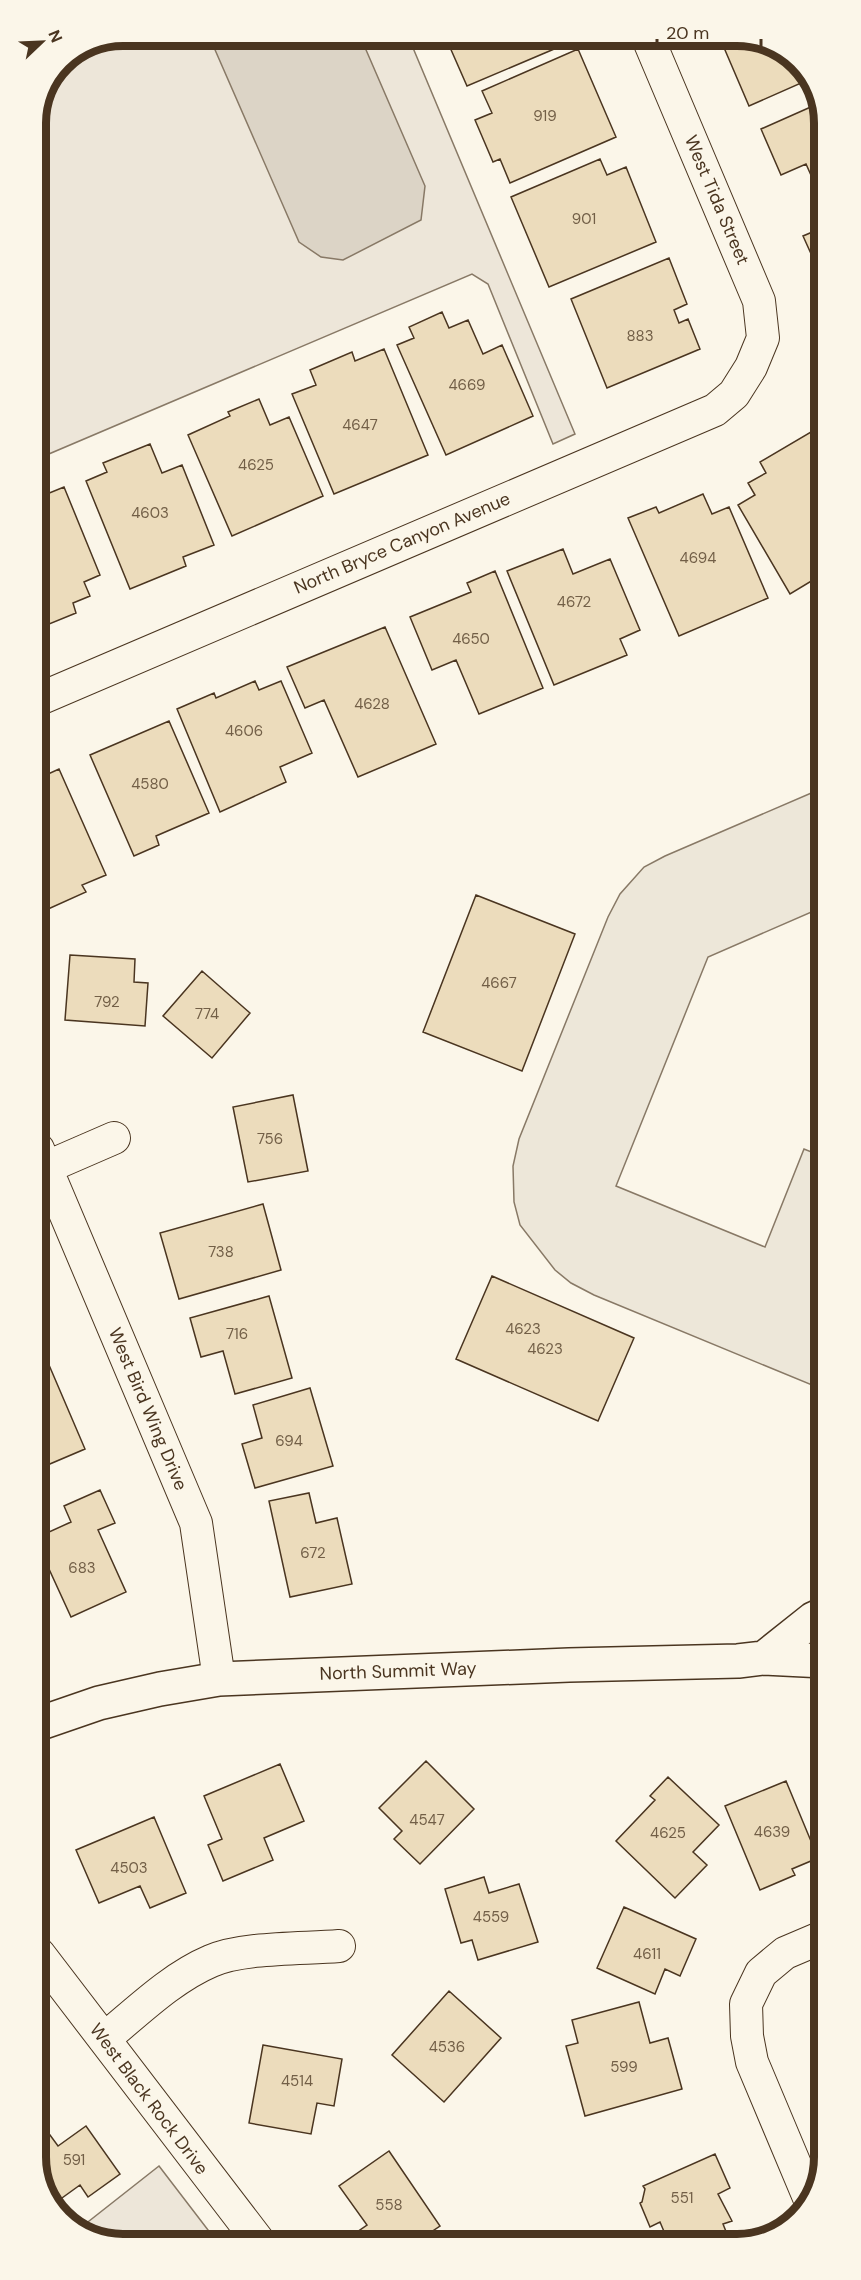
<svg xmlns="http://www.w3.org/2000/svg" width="861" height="2280" font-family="'DM Sans',sans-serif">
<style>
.green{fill:#ede6d9;stroke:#887966;stroke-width:1.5}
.parking{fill:#ede7d9;stroke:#887966;stroke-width:1.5}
.water{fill:#dcd4c6;stroke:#887966;stroke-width:1.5}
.building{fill:#ecdcbc;stroke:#4a3520;stroke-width:1.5}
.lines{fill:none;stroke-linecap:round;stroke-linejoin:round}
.minor-casing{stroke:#4a3520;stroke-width:34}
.tertiary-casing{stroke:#4a3520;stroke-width:36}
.minor{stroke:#fbf6e9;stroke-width:32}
.tertiary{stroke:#fbf6e9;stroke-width:33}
.labels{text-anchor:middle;stroke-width:4.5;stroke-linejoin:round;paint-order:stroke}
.number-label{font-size:15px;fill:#725f47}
.street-label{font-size:18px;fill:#4a3520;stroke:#fbf6e9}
.rim{fill:none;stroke:#4a3520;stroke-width:8}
</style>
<rect width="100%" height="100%" fill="#fbf6e9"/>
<path class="green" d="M123 36H408L575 434 553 444 488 284 472 274 37 459 36 118 62 61Z
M159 2166 218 2243 117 2244 79 2229Z"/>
<path class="parking" d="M823 788V907L708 957 616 1186 765 1247 804 1149 824 1157V1390L594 1295 571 1283 555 1270 520 1225 514 1202 513 1166 519 1139 608 917 620 894 644 867 665 856Z"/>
<path class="water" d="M209 36H360L425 186 421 220 343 260 321 257 299 242Z"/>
<path class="building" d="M445 36H571L573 41 467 86Z
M719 36H744L791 54 808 80 749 106Z
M578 49 616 137 510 183 500 159 493 162 475 120 492 113 482 91Z
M822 102V200L806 164 781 175 761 129Z
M600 159 607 175 626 167 656 242 549 287 511 197Z
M822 228V278L803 236Z
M669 258 687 304 674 310 679 323 688 319 700 349 607 388 571 299Z
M442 312 449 328 468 320 483 354 502 345 533 416 446 455 397 345 414 338 409 327Z
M384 349 428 455 334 494 292 394 316 385 310 370 352 352 355 361Z
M259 399 270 425 289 417 323 496 232 536 188 435 230 416 228 412Z
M816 429 822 440 823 574 790 594 738 505 755 495 748 483 766 473 760 462Z
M150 444 162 473 182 465 214 545 183 557 186 566 130 589 86 481 107 472 103 463Z
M64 487 100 575 84 582 90 596 73 603 76 613 37 629V498Z
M703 494 712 514 729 507 768 598 679 636 628 518 656 507 659 513Z
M563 549 573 574 610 559 640 630 620 639 627 655 554 685 507 571Z
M495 571 543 688 479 714 456 660 432 670 410 617 471 592 467 583Z
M385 627 436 744 358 777 324 700 305 708 287 667Z
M255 681 259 690 281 681 312 753 280 767 286 782 220 812 177 709 214 693 216 698Z
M169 721 209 813 156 836 159 845 134 856 90 755Z
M59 769 106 875 82 885 86 892 37 914V779Z
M476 895 575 934 522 1071 423 1032Z
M70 955 135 959 134 982 148 983 145 1026 65 1020Z
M202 971 250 1013 212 1058 163 1016Z
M293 1095 308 1171 248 1182 233 1107Z
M263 1204 281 1270 179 1299 160 1233Z
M492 1276 634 1338 598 1421 456 1359Z
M269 1296 292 1378 235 1394 223 1351 201 1357 190 1318Z
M49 1365 85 1449 38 1469V1369Z
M310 1388 333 1466 255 1488 242 1444 262 1438 253 1405Z
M100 1490 115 1523 98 1530 126 1592 71 1617 38 1545V1537L71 1522 64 1506Z
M309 1493 316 1523 337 1518 352 1584 290 1597 269 1501Z
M426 1761 474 1809 420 1864 394 1839 402 1831 379 1808Z
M280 1764 304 1821 264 1838 273 1860 223 1881 208 1845 222 1839 204 1796Z
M668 1777 719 1825 693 1852 707 1865 675 1898 616 1841 655 1800 650 1796Z
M786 1781 818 1858 792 1869 795 1875 760 1890 725 1806Z
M154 1817 186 1893 150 1908 140 1886 99 1903 76 1850Z
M484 1877 489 1893 519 1884 538 1942 478 1960 472 1940 461 1943 445 1889Z
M624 1907 696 1939 680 1976 665 1969 655 1994 597 1968Z
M449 1991 501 2038 444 2102 392 2055Z
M639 2002 650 2043 668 2038 682 2089 585 2116 566 2046 578 2043 572 2020Z
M263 2045 342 2059 334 2106 317 2103 311 2134 249 2123Z
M39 2120 58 2146 86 2126 120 2174 88 2197 80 2185 55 2203 39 2180Z
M389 2151 440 2226 416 2242 350 2243 347 2239 367 2225 339 2186Z
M715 2154 730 2188 718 2194 732 2221 723 2224 729 2239 725 2241H668L660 2222 650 2227 640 2203 642 2202 645 2189 643 2186Z"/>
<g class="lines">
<g class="minor-casing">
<path id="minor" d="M37 700 715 410 734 394 751 367 763 338 759 301 647 36
M38 1149 196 1523 219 1679
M38 1171 114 1138
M39 1954 260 2243
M104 2039C137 2012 171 1978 211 1961 243 1947 302 1949 339 1946
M810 2200 752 2062 747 2036 746 2004 761 1973 785 1953 825 1936"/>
</g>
<g class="tertiary-casing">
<path id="tertiary" d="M764 1658 813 1619 824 1614
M38 1724 99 1703 160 1689 219 1679 569 1665 738 1661 764 1658 824 1661"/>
</g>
<use href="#minor" class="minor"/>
<use href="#tertiary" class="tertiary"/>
</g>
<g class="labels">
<g class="number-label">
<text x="545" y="121">919</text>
<text x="584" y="224">901</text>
<text x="640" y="341">883</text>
<text x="467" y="390">4669</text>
<text x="360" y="430">4647</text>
<text x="256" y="470">4625</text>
<text x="150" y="518">4603</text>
<text x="698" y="563">4694</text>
<text x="574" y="607">4672</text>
<text x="471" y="644">4650</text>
<text x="372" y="709">4628</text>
<text x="244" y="736">4606</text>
<text x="150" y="789">4580</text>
<text x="499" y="988">4667</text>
<text x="107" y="1007">792</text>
<text x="207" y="1019">774</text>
<text x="270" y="1144">756</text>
<text x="221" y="1257">738</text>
<text x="523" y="1334">4623</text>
<text x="237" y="1339">716</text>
<text x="545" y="1354">4623</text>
<text x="289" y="1446">694</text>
<text x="313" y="1558">672</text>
<text x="82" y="1573">683</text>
<text x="427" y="1825">4547</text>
<text x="772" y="1837">4639</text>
<text x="668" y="1838">4625</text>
<text x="129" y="1873">4503</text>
<text x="491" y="1922">4559</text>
<text x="647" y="1959">4611</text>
<text x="447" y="2052">4536</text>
<text x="624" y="2072">599</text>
<text x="297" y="2086">4514</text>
<text x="74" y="2165">591</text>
<text x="682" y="2203">551</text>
<text x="389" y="2210">558</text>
</g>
<g class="street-label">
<text transform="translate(717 200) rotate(67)" y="6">West Tida Street</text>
<text transform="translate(402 543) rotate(-23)" y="6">North Bryce Canyon Avenue</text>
<text transform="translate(148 1409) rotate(67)" y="6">West Bird Wing Drive</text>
<text transform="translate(398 1671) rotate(-2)" y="6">North Summit Way</text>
<text transform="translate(149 2099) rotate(53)" y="6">West Black Rock Drive</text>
</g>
</g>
<path d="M0 0H861V2280H0ZM123 46H737A77 77 0 0 1 814 123V2157A77 77 0 0 1 737 2234H123A77 77 0 0 1 46 2157V123A77 77 0 0 1 123 46Z" fill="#fbf6e9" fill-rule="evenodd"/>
<path class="rim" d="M123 46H737A77 77 0 0 1 814 123V2157A77 77 0 0 1 737 2234H123A77 77 0 0 1 46 2157V123A77 77 0 0 1 123 46Z"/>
<g transform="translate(42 42) rotate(67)" stroke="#fbf6e9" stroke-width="4.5" paint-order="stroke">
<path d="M0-4.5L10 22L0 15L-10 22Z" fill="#4a3520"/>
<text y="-9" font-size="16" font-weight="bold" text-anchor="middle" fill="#4a3520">N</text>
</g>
<path d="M657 39v9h104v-9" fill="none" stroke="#4a3520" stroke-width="3"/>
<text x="666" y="39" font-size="18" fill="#4a3520" stroke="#fbf6e9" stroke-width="4.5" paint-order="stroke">20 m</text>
</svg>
